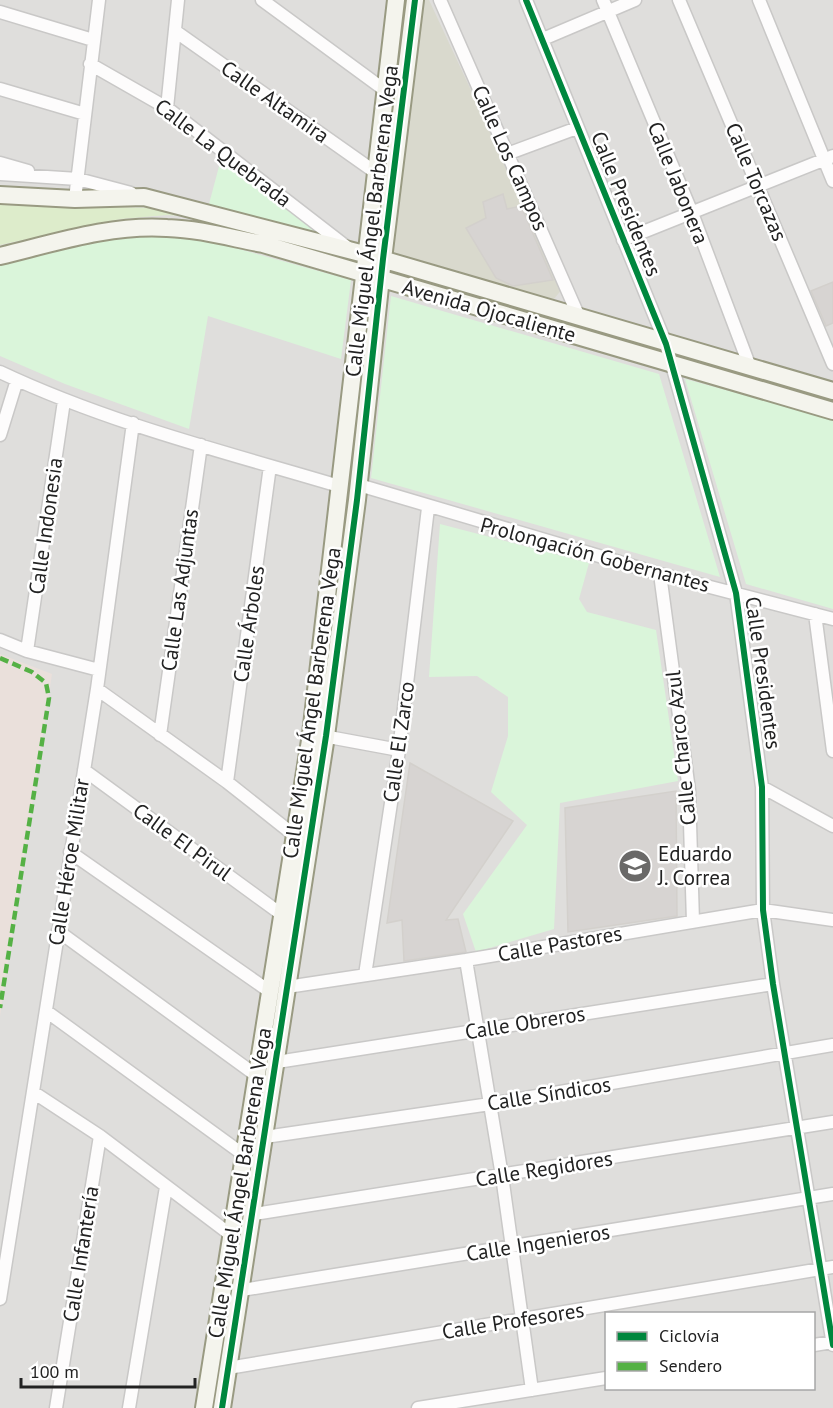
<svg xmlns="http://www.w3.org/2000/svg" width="833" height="1408" font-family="'PT Sans',sans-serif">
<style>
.residential{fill:#dfdedc;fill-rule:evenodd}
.military{fill:#eae0db}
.construction{fill:#d9d9cd}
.grass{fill:#ddeccb}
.park{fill:#daf5da}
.building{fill:#d7d4d2;stroke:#d3d0cc;stroke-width:1.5}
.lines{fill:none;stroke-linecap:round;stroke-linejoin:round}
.street-casing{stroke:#c9c8c7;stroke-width:15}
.secondary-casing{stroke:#999a82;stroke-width:20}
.street{stroke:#fdfcfc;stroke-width:12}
.secondary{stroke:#f4f4ed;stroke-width:16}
.quiet{stroke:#55b145;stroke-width:4.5;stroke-dasharray:9 4.5;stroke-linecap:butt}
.cycleway-casing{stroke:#fff;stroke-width:10}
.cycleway{stroke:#00873e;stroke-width:6}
.labels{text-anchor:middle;stroke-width:5;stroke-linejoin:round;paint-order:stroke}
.street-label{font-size:21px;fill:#222;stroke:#fff}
.poi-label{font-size:21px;fill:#222;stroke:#fff;text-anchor:start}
</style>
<rect width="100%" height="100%" fill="#f0eeeb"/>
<path class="residential" d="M0 0H833V1408H0ZM606 1314H814V1388H606Z"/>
<path class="military" d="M0 654 52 674 0 1016Z"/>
<path class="construction" d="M422 0H429L563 288 554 299 393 255Z"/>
<path class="grass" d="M0 205 165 208 208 218 167 215 121 219 0 245Z"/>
<path class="park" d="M403 0H410L380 251H372Z
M221 159 324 235 209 204Z
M188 235 351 280 341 359 208 316 189 429 65 384 0 356V263L119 238Z
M391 296 659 374 720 577 371 478Z
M685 379 833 419V609L746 584Z
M440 524 589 563 579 599 587 612 656 630 678 781 560 803 554 929 476 952 463 914 527 825 491 792 508 736V697L477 676 429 677Z"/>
<path class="building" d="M503 194 507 209 521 206 553 280 513 286 496 278 466 228 486 218 483 202Z
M833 282V323L826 326 811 291Z
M410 763 513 821 446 920 458 919 466 952 404 961 402 920 387 923Z
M676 791 677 916 568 932 565 808Z"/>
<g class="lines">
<g class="street-casing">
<path id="street" d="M262 0 386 91
M440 0 579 317
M526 0 666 344 736 593 762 787 763 910 773 984 833 1345
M603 0 692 213 750 367
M679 0 833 364
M759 0 833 181
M0 12 93 40
M175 31 375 172
M543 39 635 0
M90 64 167 108 348 248
M0 89 85 114
M167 108 178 0
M507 154 577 128
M0 163 28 171
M0 174 78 179 131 193
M75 199 99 0
M623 240 833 156
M0 372C108 423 225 452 339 486
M0 435 17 380
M359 485 660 574 833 619
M660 574 689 790 693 922
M815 614 833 751
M0 640 27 651 99 670
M27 651 64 401
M97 689 227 782 294 835
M160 735 201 445
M318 735 399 750
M84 770 281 914
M227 782 270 466
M762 787 833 826
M70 852 269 991
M58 931 257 1076
M466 960 502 1176 532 1390
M365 975 399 750 428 508
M287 987 466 960 763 910 833 920
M46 1011 244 1155
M277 1062 773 984
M33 1092 100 1136 231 1235
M265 1137 490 1104 833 1045
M254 1214 833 1122
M242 1290 833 1194
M0 1299 97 689 133 423
M814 1345 833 1342
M228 1368 833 1267
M56 1408 100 1136
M129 1408 166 1187
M418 1408 606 1378"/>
</g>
<g class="secondary-casing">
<path id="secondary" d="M0 195 75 199 144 197 368 255 833 391
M0 256C54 243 112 224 167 228 200 229 231 238 263 244L833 411
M204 1408 311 734 396 0
M222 1408 326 736 357 500 383 259 415 0"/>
</g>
<use href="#street" class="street"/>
<use href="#secondary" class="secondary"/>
<path class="quiet" d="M0 658 32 672 46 683 49 698 0 1008"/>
<g class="cycleway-casing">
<path id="cycleway" d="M526 0 666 344 736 593 762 787 763 910 773 984 833 1345
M222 1408 326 736 357 500 383 259 415 0"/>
</g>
<use href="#cycleway" class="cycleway"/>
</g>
<defs>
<g id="school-disc" transform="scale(1.725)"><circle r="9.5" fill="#6a6968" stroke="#fff"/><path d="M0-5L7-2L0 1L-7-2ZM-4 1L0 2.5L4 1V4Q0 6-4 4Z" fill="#fff"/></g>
</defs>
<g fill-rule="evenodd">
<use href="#school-disc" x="635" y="866"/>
</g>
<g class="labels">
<g class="street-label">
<text transform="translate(275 102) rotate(35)" y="7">Calle Altamira</text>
<text transform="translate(223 153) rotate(37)" y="7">Calle La Quebrada</text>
<text transform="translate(510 158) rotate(66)" y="7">Calle Los Campos</text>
<text transform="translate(756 182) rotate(67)" y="7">Calle Torcazas</text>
<text transform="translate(678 183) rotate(68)" y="7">Calle Jabonera</text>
<text transform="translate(626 204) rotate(68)" y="7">Calle Presidentes</text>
<text transform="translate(372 221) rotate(-83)" y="7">Calle Miguel Ángel Barberena Vega</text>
<text transform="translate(489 311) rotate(16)" y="7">Avenida Ojocaliente</text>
<text transform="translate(46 526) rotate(-82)" y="7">Calle Indonesia</text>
<text transform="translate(595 555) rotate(15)" y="7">Prolongación Gobernantes</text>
<text transform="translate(180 590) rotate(-82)" y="7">Calle Las Adjuntas</text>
<text transform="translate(249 624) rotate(-82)" y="7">Calle Árboles</text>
<text transform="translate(763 673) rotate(82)" y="7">Calle Presidentes</text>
<text transform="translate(312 703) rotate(-82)" y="7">Calle Miguel Ángel Barberena Vega</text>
<text transform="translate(399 742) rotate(-82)" y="7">Calle El Zarco</text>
<text transform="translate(681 748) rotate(-96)" y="7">Calle Charco Azul</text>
<text transform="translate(182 842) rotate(36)" y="7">Calle El Pirul</text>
<text transform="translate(69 862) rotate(-81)" y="7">Calle Héroe Militar</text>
<text transform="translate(560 944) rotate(-10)" y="7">Calle Pastores</text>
<text transform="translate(525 1023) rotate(-9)" y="7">Calle Obreros</text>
<text transform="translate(549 1094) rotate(-9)" y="7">Calle Síndicos</text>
<text transform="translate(544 1169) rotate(-9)" y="7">Calle Regidores</text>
<text transform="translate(240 1183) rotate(-81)" y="7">Calle Miguel Ángel Barberena Vega</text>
<text transform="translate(538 1243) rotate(-9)" y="7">Calle Ingenieros</text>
<text transform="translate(81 1254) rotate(-81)" y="7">Calle Infantería</text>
<text transform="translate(513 1321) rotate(-9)" y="7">Calle Profesores</text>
</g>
<g class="poi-label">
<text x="658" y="861">Eduardo<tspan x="658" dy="24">J. Correa</tspan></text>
</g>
</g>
<rect x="605" y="1312" width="210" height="78" fill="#ffffff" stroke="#a7a7a7" stroke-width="1.5"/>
<rect x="617" y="1332" width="30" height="9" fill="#00873e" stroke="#a7a7a7" stroke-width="1.5"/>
<text x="659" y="1342" font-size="18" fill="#222222">Ciclovía</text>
<rect x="617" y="1362" width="30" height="9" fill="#55b145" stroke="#a7a7a7" stroke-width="1.5"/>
<text x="659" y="1372" font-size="18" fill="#222222">Sendero</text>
<path d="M21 1378v9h174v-9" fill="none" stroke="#222222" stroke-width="3"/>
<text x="30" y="1378" font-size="18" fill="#222222" stroke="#ffffff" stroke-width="4.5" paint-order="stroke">100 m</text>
</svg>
